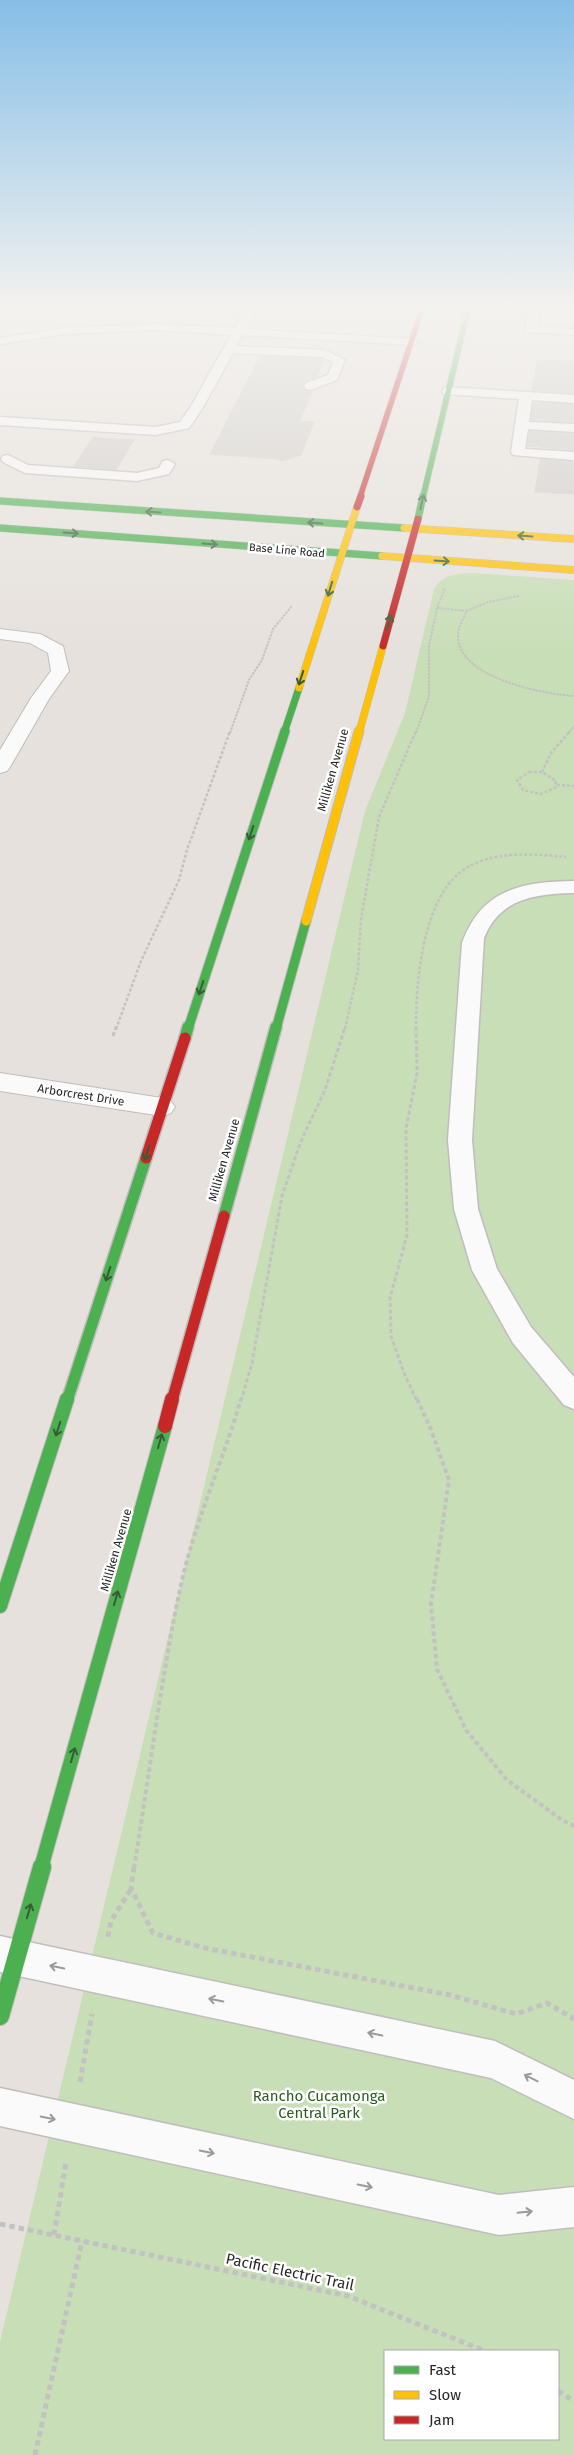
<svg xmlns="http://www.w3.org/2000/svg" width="574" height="2455" font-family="'Fira Sans',sans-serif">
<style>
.green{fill:#c8deb7;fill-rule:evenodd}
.building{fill:#cecbc8;stroke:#d0cdc8}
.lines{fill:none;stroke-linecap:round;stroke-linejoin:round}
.lane-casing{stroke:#bfbdbd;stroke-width:3}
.street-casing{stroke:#bfbdbd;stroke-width:2}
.fast-far5-casing{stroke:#bfbdbb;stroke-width:7}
.fast-far4-casing{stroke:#bfbdbb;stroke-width:8}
.fast-far3-casing{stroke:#bfbdbb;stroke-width:11}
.fast-far2-casing{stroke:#bfbdbb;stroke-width:14}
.fast-far1-casing{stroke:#bfbdbb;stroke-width:16}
.fast-casing{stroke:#bfbdbb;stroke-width:20}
.slow-far1-casing{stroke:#bfbdbb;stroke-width:8}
.slow-casing{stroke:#bfbdbb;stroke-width:11}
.jam-far3-casing{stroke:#bfbdbb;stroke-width:7}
.jam-far2-casing{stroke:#bfbdbb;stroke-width:8}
.jam-far1-casing{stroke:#bfbdbb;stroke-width:14}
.jam-casing{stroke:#bfbdbb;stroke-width:16}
.path-far4{stroke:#c2c2c1;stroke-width:2;stroke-dasharray:2.5 1;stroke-linecap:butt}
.path-far3{stroke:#c2c2c1;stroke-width:2.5;stroke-dasharray:3 2;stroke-linecap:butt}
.path-far2{stroke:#c2c2c1;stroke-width:3;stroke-dasharray:4 2.5;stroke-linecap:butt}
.path-far1{stroke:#c2c2c1;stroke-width:4;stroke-dasharray:4.5 3;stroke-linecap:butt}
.path{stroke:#c2c2c1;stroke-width:5;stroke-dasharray:5.5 4;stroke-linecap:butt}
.lane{fill:#fbfafa;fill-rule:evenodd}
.street{fill:#fbfafa;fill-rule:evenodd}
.fast-far5{stroke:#4caf50;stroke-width:5.5}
.fast-far4{stroke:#4caf50;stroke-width:7}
.fast-far3{stroke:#4caf50;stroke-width:9}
.fast-far2{stroke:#4caf50;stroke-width:11}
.fast-far1{stroke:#4caf50;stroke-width:14}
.fast{stroke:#4caf50;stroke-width:18}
.slow-far1{stroke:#ffc107;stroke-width:7}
.slow{stroke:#ffc107;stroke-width:9}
.jam-far3{stroke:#c62828;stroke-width:5.5}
.jam-far2{stroke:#c62828;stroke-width:7}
.jam-far1{stroke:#c62828;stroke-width:11}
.jam{stroke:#c62828;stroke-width:14}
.oneway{stroke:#365d37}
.oneway2{stroke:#9c9b9b}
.labels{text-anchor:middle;stroke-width:5;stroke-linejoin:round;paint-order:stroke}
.far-street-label{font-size:11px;fill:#272727;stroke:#fff}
.street-label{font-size:12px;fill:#272727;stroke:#fff}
.near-park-label{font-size:15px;fill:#2b5d1e;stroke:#fff}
.near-street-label{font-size:15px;fill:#272727;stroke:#fff}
</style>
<rect width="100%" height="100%" fill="#e6e1dc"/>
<path class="green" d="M473 573 574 580V2455H0V2342L365 811 405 713 434 589C443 574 457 574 473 573ZM385 2351H558V2439H385Z"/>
<path class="building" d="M260 356 322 359 321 361H324L317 377 305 381 302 385 304 390 312 391 300 421 314 422 301 455 282 461 278 459 210 454Z
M537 360 574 361V393L532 390Z
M534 402 574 405V422L531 420Z
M530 431 574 434V450L527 446Z
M93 437 113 439 134 440 116 470 74 466Z
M540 459 574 462V494L535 492Z"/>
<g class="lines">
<g class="lane-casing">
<path id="lane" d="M245 309H256L246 329 412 339 418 342 412 345 242 335 236 346 325 350 345 360 337 380 310 390 306 389 304 386 306 383 328 375 333 362 323 357 233 353 202 409 189 428 156 435 0 425V417L156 427 180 422 190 408 231 335 156 330 65 334 0 344V338L65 328 156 324 235 328Z
M530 309H541L537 327 574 329V335L527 332 525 330Z
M448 387 574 395V403L532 400 529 422 574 424V432L528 429 525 449 574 452V460L513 455 511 452 519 399 444 394 442 391 444 388Z
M8 455 28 465 137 473 159 468 163 461 168 460 175 464 169 474 137 481 25 473 3 462 1 459 3 456Z
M574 881V893C535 894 500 898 484 938L472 1140 478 1209 497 1269 531 1327 574 1377V1409L564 1405 513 1343 472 1270 454 1209 448 1140 462 943C482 889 521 882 574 881Z
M0 1936 495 2041 574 2080V2119L491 2078 0 1972Z
M0 2088 499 2195 574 2187V2227L499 2235 0 2126Z"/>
</g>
<g class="street-casing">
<path id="street" d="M0 629 40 634 63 646 69 671 49 699 10 767 7 771 0 773V750L31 698 51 671 48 653 30 643 0 639Z
M0 1073 162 1098 171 1101 175 1107 171 1113 162 1116 0 1091Z"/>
</g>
<g class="fast-far5-casing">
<path id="fast-far5" d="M423 497 468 309"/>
</g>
<g class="fast-far4-casing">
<path id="fast-far4" d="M0 501 404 528
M418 519 423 496
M0 528 382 556
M284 733 299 688"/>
</g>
<g class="fast-far3-casing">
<path id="fast-far3" d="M188 1029 285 731
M276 1029 306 921"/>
</g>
<g class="fast-far2-casing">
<path id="fast-far2" d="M185 1038 188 1027
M224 1216 276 1027
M67 1401 146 1158"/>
</g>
<g class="fast-far1-casing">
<path id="fast-far1" d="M0 1606 67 1399
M41 1868 165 1426"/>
</g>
<g class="fast-casing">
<path id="fast" d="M0 2016 42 1867"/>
</g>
<g class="slow-far1-casing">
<path id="slow-far1" d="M404 528 574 539
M382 556 574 570
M299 688 357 507
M359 733 383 646"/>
</g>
<g class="slow-casing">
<path id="slow" d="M306 921 359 731"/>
</g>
<g class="jam-far3-casing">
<path id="jam-far3" d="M360 497 422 309"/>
</g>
<g class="jam-far2-casing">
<path id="jam-far2" d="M357 507 361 496
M383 646 418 519"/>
</g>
<g class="jam-far1-casing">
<path id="jam-far1" d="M146 1158 185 1038
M172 1401 224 1216"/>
</g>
<g class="jam-casing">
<path id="jam" d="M165 1426 172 1399"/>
</g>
<path class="path-far4" d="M519 596 488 602 467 611C463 619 458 627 458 636 458 678 543 694 574 696
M437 608 467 611
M230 733 249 680 262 660 273 629 292 606
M416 733 429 696V646L437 608 445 588
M568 733 574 727"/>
<path class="path-far3" d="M529 772H542L556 781 555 788 541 794 523 790 517 780Z
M542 772 551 753 570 731
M557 785 574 786
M116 1029 141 961 179 880 187 850 230 731
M345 1029 358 970 361 919 379 817 416 731
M416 1029C416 983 422 900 462 871 491 850 532 854 566 857"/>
<path class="path-far2" d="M416 1027 417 1073 406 1129 407 1235 390 1298 391 1336 404 1373 417 1401
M113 1036 116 1027
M241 1401 252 1363 282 1196 301 1141 325 1090 345 1027"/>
<path class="path-far1" d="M417 1399 430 1427 449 1480 431 1604 437 1669 466 1730 507 1780 562 1820 574 1826
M134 1868C149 1777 160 1685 179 1594 192 1528 222 1464 241 1399"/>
<path class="path" d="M134 1867 131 1888 153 1933 205 1948 450 1995 516 2014 547 2003 574 2019
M108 1937 111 1921 131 1889
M80 2082 92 2014
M0 2224 348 2296 485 2351
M54 2235 66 2162
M558 2391 574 2401
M35 2455 82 2241"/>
<use href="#lane" class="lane"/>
<use href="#street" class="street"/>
<use href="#fast-far5" class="fast-far5"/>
<use href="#fast-far4" class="fast-far4"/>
<use href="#fast-far3" class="fast-far3"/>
<use href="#fast-far2" class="fast-far2"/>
<use href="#fast-far1" class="fast-far1"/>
<use href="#fast" class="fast"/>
<use href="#slow-far1" class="slow-far1"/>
<use href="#slow" class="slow"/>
<use href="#jam-far3" class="jam-far3"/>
<use href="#jam-far2" class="jam-far2"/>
<use href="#jam-far1" class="jam-far1"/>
<use href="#jam" class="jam"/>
</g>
<defs><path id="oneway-shaft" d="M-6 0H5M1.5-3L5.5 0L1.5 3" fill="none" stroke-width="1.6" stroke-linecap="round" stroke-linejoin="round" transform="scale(1.25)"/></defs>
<g class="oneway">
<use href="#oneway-shaft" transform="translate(422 502) rotate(-78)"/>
<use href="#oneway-shaft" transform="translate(153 512) rotate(-176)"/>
<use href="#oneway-shaft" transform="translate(315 523) rotate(-176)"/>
<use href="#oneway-shaft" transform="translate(71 533) rotate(4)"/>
<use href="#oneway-shaft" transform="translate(525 536) rotate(-176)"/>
<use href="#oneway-shaft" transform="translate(210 544) rotate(4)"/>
<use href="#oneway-shaft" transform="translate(442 561) rotate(4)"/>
<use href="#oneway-shaft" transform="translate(330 589) rotate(107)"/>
<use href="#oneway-shaft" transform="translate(389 622) rotate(-74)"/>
<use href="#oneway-shaft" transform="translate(301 678) rotate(108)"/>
<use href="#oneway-shaft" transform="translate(251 833) rotate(108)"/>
<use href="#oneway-shaft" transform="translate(201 988) rotate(108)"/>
<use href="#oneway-shaft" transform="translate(147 1153) rotate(108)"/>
<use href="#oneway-shaft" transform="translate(108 1274) rotate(108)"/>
<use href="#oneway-shaft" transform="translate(58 1429) rotate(108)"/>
<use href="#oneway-shaft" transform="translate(160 1441) rotate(-74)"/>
<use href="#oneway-shaft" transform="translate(116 1598) rotate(-74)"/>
<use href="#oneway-shaft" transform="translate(73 1755) rotate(-74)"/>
<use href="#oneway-shaft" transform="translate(29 1911) rotate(-74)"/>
</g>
<g class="oneway2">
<use href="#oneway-shaft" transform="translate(57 1967) rotate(-168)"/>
<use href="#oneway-shaft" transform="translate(216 2000) rotate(-168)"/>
<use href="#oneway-shaft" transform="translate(375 2034) rotate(-168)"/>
<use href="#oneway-shaft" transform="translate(531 2078) rotate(-153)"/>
<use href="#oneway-shaft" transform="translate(48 2118) rotate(12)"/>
<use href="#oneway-shaft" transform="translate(207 2152) rotate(12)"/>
<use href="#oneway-shaft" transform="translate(365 2186) rotate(12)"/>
<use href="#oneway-shaft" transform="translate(525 2212) rotate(-6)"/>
</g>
<linearGradient id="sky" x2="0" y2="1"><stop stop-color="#87bee6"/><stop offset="0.47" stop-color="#f4f2ef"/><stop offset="1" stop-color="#f4f2ef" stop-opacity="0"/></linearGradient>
<rect width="574" height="653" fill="url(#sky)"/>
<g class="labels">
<g class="far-street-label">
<text transform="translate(287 550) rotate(5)" y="4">Base Line Road</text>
</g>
<g class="street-label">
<text transform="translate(333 770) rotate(-74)" y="4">Milliken Avenue</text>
<text transform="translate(81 1095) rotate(9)" y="4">Arborcrest Drive</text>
<text transform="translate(224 1160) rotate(-74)" y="4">Milliken Avenue</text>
<text transform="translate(116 1550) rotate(-74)" y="4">Milliken Avenue</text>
</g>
<g class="near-park-label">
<text x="319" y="2101">Rancho Cucamonga<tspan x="319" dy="17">Central Park</tspan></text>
</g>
<g class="near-street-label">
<text transform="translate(290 2272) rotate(12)" y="5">Pacific Electric Trail</text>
</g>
</g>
<rect x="384" y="2350" width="175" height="90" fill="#ffffff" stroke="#a9a9a9"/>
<rect x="394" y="2366" width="25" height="8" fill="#4caf50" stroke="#a9a9a9"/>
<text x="429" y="2375" font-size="15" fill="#272727">Fast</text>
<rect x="394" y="2391" width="25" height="8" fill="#ffc107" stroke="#a9a9a9"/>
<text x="429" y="2400" font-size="15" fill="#272727">Slow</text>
<rect x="394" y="2416" width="25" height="8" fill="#c62828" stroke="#a9a9a9"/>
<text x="429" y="2425" font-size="15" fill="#272727">Jam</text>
</svg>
